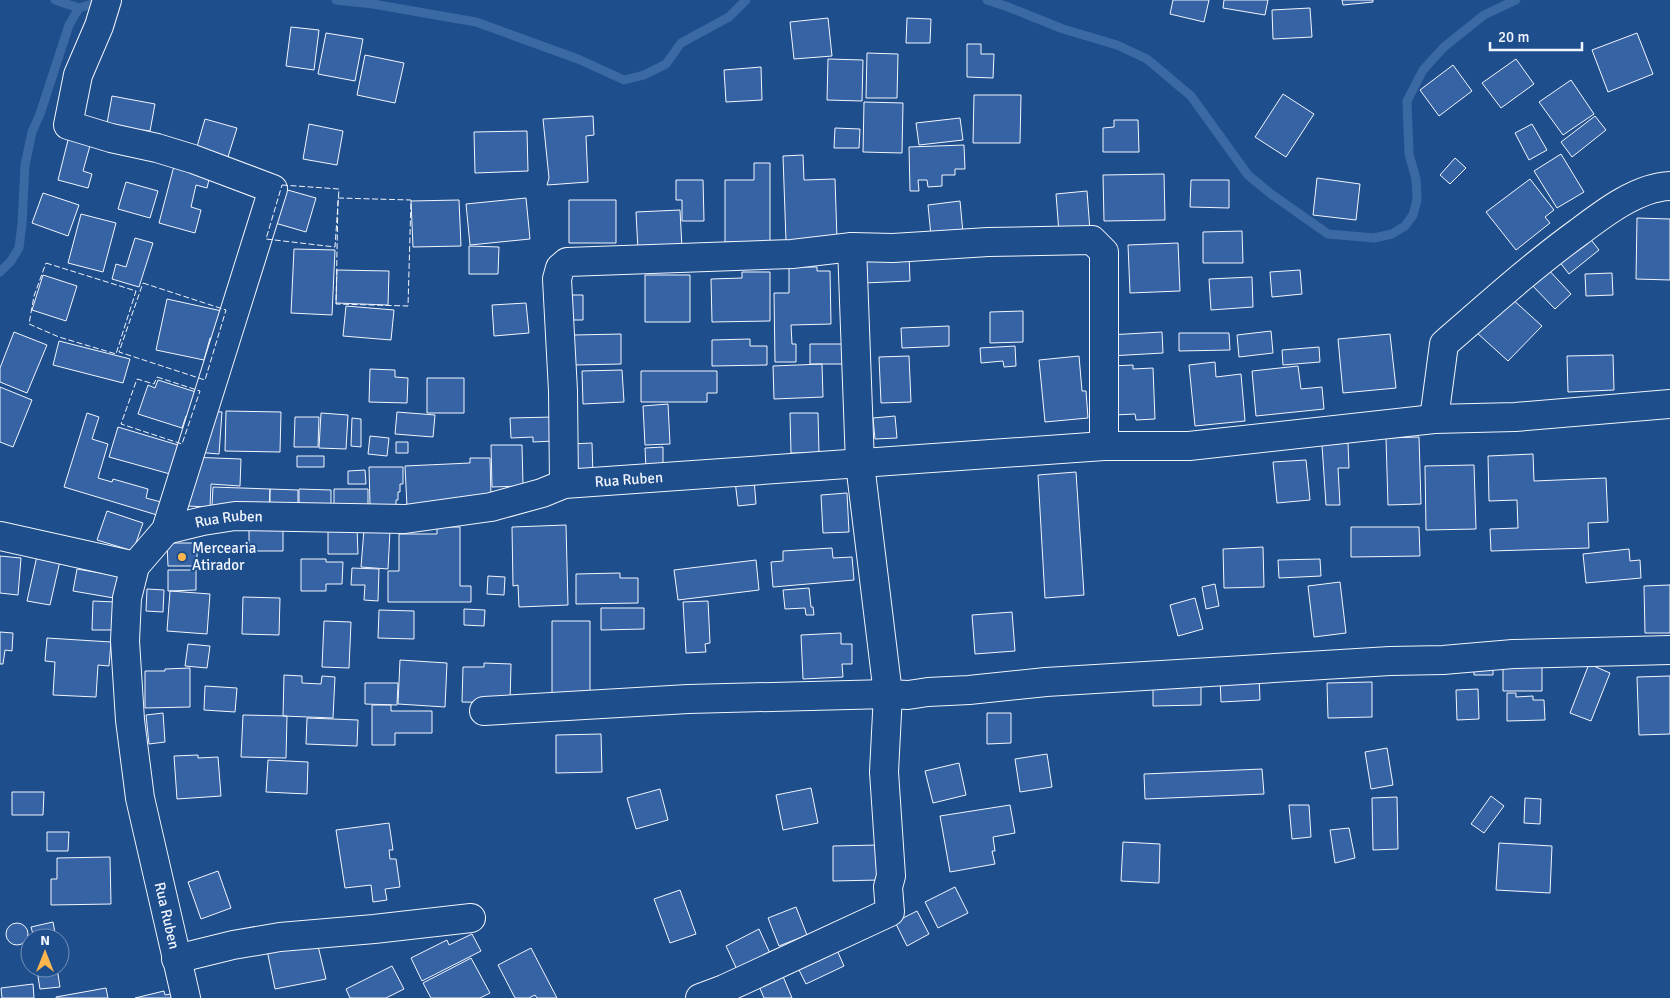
<svg xmlns="http://www.w3.org/2000/svg" width="1670" height="998" font-family="Signika,sans-serif">
<style>
.lines{fill:none;stroke-linecap:round;stroke-linejoin:round}
.stream{stroke:#3b69a3;stroke-width:9}
.building{fill:#3563a3;stroke:#f2f6ff}
.minor-casing{stroke:#f2f6ff;stroke-width:30}
.minor{stroke:#1f4e8c;stroke-width:28}
.fence{stroke:#f2f6ff;stroke-width:1;stroke-dasharray:6 2.5;stroke-linecap:butt}
.poi-dot{fill:#ffb74d;stroke:#1f4e8c;stroke-width:2}
.labels{text-anchor:middle;stroke-width:4;stroke-linejoin:round;paint-order:stroke}
.street-label{font-size:15px;fill:#f2f6ff;stroke:#1f4e8c}
.poi-label{font-size:15px;fill:#f2f6ff;stroke:#1f4e8c;text-anchor:start}
</style>
<rect width="100%" height="100%" fill="#1f4e8c"/>
<g class="lines">
<path class="stream" d="M55 0 79 8
M336 0 373 4 476 22 578 59 624 80 644 75 666 64 681 43 729 17 746 0
M987 0 1008 7 1063 29 1117 45 1147 59 1191 96 1248 175 1271 194 1328 234 1374 238 1392 234 1405 226 1413 215 1417 200 1416 179 1409 154 1407 101 1423 70 1444 47 1484 15 1516 0
M0 272 11 261 19 248 22 224 25 165 32 132 40 114 69 25 79 8 102 1"/>
</g>
<path class="building" d="M1173 0H1209L1204 22 1170 14Z
M1224 0H1268L1265 15 1223 8Z
M1342 0H1373V2L1343 5Z
M1310 8 1312 37 1273 39 1272 10Z
M828 18 832 56 794 59 790 22Z
M907 18 931 19 930 43H906Z
M291 27 319 30 314 70 286 66Z
M326 33 363 39 355 81 318 74Z
M1637 33 1653 74 1608 92 1592 50Z
M967 44H981V54H994L993 78 967 77Z
M867 53 898 54 897 98H866Z
M365 55 404 63 395 103 357 95Z
M828 59 863 60 862 101 827 100Z
M1516 59 1534 84 1501 108 1482 83Z
M1453 65 1472 91 1439 116 1420 90Z
M761 67 762 100 726 102 724 70Z
M1571 80 1594 114 1563 135 1539 102Z
M1283 94 1314 114 1286 157 1255 137Z
M974 95H1021L1020 143H973Z
M112 96 155 104 150 131 143 130 142 135 106 129Z
M864 102 903 103 902 153 863 152Z
M593 116 594 135 586 136 588 182 547 185 549 178 543 119Z
M1595 116 1606 130 1572 157 1561 142Z
M960 118 963 140 919 145 916 123Z
M205 119 237 128 227 160 196 150Z
M1114 120H1138L1139 152H1103V128L1114 127Z
M309 124 343 131 337 165 303 159Z
M1532 124 1547 150 1529 160 1515 133Z
M835 128 860 129 859 148H834Z
M527 131 528 171 475 173 474 132Z
M69 136 91 142 83 171 92 174 88 188 58 180Z
M964 145 965 169H955V175H942V186L928 187 927 180H918L919 191H910L909 147Z
M1561 154 1584 192 1557 208 1534 171Z
M803 155 804 180 835 179 837 239 786 241 783 156Z
M1455 158 1466 168 1450 184 1440 175Z
M175 162 211 171 207 188 196 185 191 207 201 210 195 233 159 223Z
M754 163H770V242H725V180H754Z
M1164 174 1165 220 1104 221 1103 175Z
M1317 178 1360 184 1356 220 1313 215Z
M1530 179 1554 210 1545 217 1550 223 1516 250 1486 212Z
M676 180H703L704 221H682V200H676Z
M1191 180H1229V208L1190 207Z
M126 182 158 191 150 218 118 209Z
M284 189 316 198 306 232 275 223Z
M1087 191 1090 231 1059 233 1056 194Z
M43 193 79 205 68 236 32 223Z
M526 198 530 239 470 245 466 204Z
M459 200 461 246 413 247 411 201Z
M569 200H616V243H569Z
M960 201 963 233 931 236 928 205Z
M680 210 682 248 638 250 636 212Z
M81 214 116 223 103 272 68 263Z
M1637 218 1670 219V280L1636 279Z
M1242 231 1243 263H1203V232Z
M1585 232 1599 250 1569 274 1555 256Z
M135 238 153 243 139 287 112 279 116 264 126 267Z
M1178 243 1180 291 1130 293 1128 245Z
M469 246 499 247 498 274H469Z
M294 249 335 250 332 315 291 313Z
M909 253 910 281 864 283 863 255Z
M1545 266 1571 294 1555 309 1528 281Z
M789 267H817V271H830L831 324 791 325 792 344H796V362H775L774 293H789Z
M337 270 389 271 388 305 336 303Z
M1300 270 1302 294 1272 297 1270 272Z
M742 272H770V321L712 322 711 279 742 278Z
M1612 273 1613 295 1586 296 1585 274Z
M43 275 77 286 66 321 32 310Z
M645 275H690V322H645Z
M1252 277 1253 307 1211 310 1209 279Z
M565 295H583V320H565Z
M1510 297 1542 326 1508 361 1476 332Z
M167 299 222 311 216 339 210 338 204 360 156 350Z
M526 303 529 333 494 336 492 305Z
M346 306 394 310 391 340 343 336Z
M1023 311V342L990 343V312Z
M949 326V346L902 348 901 328Z
M1271 331 1273 353 1239 357 1237 335Z
M14 332 47 345 27 393 0 382V368Z
M1162 332 1163 353 1109 356 1108 335Z
M1179 333H1229L1230 350 1179 351Z
M621 334V364L574 365V335Z
M1390 334 1396 388 1343 393 1338 339Z
M750 339V346H767V365L712 366V340Z
M59 341 130 359 123 383 53 365Z
M810 344H848V364H810Z
M1015 346 1016 366 1004 367 1003 361 981 363 980 348Z
M1319 347 1320 362 1283 365 1282 350Z
M1613 355 1614 390 1568 392 1567 356Z
M909 356 911 402 881 403 879 357Z
M1079 356 1082 391H1086L1088 418 1045 422 1039 360Z
M1215 362 1216 377 1241 374 1245 421 1195 426 1189 365Z
M822 364 823 397 774 399 773 366Z
M1133 365V369L1153 368 1155 419 1136 420 1135 414 1114 415 1111 366Z
M1298 366 1301 389 1322 387 1324 409 1256 416 1252 371Z
M370 369 395 370V377L408 378 407 403 369 402Z
M622 370 624 402 583 404 582 371Z
M641 371H717V393H707V402H641Z
M427 378H464V413H427Z
M158 380 199 393 191 417 186 416 182 428 138 414 148 385 155 388Z
M0 387 32 400 13 447 0 442Z
M668 404 670 444 645 445 643 406Z
M209 411 222 412 219 454 196 452Z
M226 411 281 412 280 452 225 451Z
M397 412 435 415 433 437 395 434Z
M87 413 99 417 92 439 108 444 98 478 112 482 113 479 148 489 146 498 161 502 167 518 64 487Z
M321 413 348 415 346 449 319 448Z
M790 413H818L819 453H791Z
M895 416 897 438 875 439 873 418Z
M295 417H319L318 447H294Z
M554 417 555 441 533 442V437L511 438 510 418Z
M352 418 361 419V447L351 446Z
M118 427 178 445 170 474 109 457Z
M370 436 389 438 387 456 368 454Z
M1419 437 1421 504 1388 505 1386 438Z
M396 442H408V453H396Z
M592 443 593 476 571 477 570 444Z
M1348 443 1349 468H1338L1340 505H1326L1322 445Z
M491 445H522L523 486 492 487Z
M663 447V467L646 468 645 448Z
M1533 454 1534 481 1606 478 1608 522 1588 523 1589 548 1491 551 1490 529 1518 528 1517 500 1489 501 1488 456Z
M297 456H324V467H297Z
M189 457 241 459 240 486 211 484 210 507 187 506Z
M470 458H490L491 495 407 507 405 466 470 463Z
M1306 460 1310 500 1277 503 1273 462Z
M1474 465 1476 529 1426 530 1425 466Z
M369 467H403V484H400V492H398V500H396V505H370Z
M365 470 366 484H348V471Z
M1076 472 1084 595 1045 598 1038 475Z
M754 479 756 504 738 506 735 481Z
M213 487 270 489 269 508 212 506Z
M270 489 298 490V508L270 507Z
M299 489 331 490V507H299Z
M334 489H368V511H334Z
M847 493 849 532 823 533 821 495Z
M107 511 143 523 133 551 97 540Z
M249 523H283V551H249Z
M566 525 568 605 519 607 518 585 513 586 512 527Z
M437 527H460V586H471V602H388V571H399V534H437Z
M1351 527H1419L1420 556 1351 557Z
M357 529 358 554H328V530Z
M364 529 390 531 388 569 361 567Z
M167 543H197V566H168Z
M1263 547 1264 587 1224 588 1223 549Z
M832 548 833 558 852 557 854 580 773 587 771 562 783 561V551Z
M1629 549 1630 561 1640 560 1641 578 1586 583 1583 554Z
M0 556 21 558 18 595 0 593Z
M37 556 60 561 50 605 27 601Z
M301 559H326V562H343L342 584H326V591H301Z
M1320 559 1321 576 1279 578 1278 560Z
M756 560 759 590 678 600 674 570Z
M352 568 379 569 378 601 364 600 365 585H351Z
M77 569 118 576 114 598 73 591Z
M168 570H196V590L168 591Z
M620 573V578H638V603L576 604V574Z
M488 576 505 577 504 595 487 594Z
M1340 582 1346 633 1314 637 1308 586Z
M1215 584 1219 606 1206 609 1202 587Z
M1670 585V633H1645L1644 586Z
M809 588 811 607H813L814 615H806L805 608 785 609 783 590Z
M147 589 164 590 163 612 146 611Z
M170 591 210 594 207 634 167 631Z
M243 597 280 598 279 635 242 634Z
M1195 598 1203 629 1178 636 1170 605Z
M93 601 115 602 114 630H92Z
M708 601 710 643 705 644 706 652 686 653 683 602Z
M601 608H644V629L601 630Z
M464 609 485 610 484 626 464 625Z
M379 610 414 611V639L378 638Z
M1012 612 1015 651 975 654 972 615Z
M324 621 351 622 349 668 322 667Z
M552 621H590V694H552Z
M0 632 13 633 12 651 5 650 3 664H0Z
M841 633V644H852V664H842L843 677 803 679 801 635Z
M47 638 111 642 109 666 98 665 96 697 53 695 55 662 45 661Z
M188 644 210 646 207 668 185 666Z
M1474 659H1493V675H1474Z
M400 660 447 663 445 707 398 704Z
M1503 662H1542V691H1503Z
M484 663 511 664 510 703 462 702 463 667H484Z
M1589 664 1610 673 1591 721 1570 713Z
M190 668V707L145 708V671H165V669Z
M284 675 302 676V683L321 684 322 676 335 677 333 718 283 716Z
M1259 676 1260 700 1221 702 1220 678Z
M1670 676V734L1639 735 1637 677Z
M1372 682V717L1328 718 1327 683Z
M365 683H398L397 705 365 704Z
M205 686 237 688 235 712 204 710Z
M1201 686V705L1153 706V687Z
M1478 689 1479 719 1457 720 1456 690Z
M1507 693H1516V697L1533 696V700H1544L1545 720 1507 721Z
M372 705H391V711H432V733H395V745H372Z
M163 713 165 742 149 744 146 715Z
M987 713H1011V743L987 744Z
M243 715 287 716 286 758 241 757Z
M307 718 358 720 357 746 306 744Z
M601 734 602 772 556 773V735Z
M1387 748 1393 785 1371 789 1365 752Z
M1047 754 1052 787 1020 792 1015 759Z
M198 755V758L218 757 221 796 177 799 174 756Z
M268 760 308 762 307 794 266 792Z
M959 763 966 795 933 803 925 771Z
M1262 769 1264 794 1145 799 1144 774Z
M811 788 818 823 783 830 776 795Z
M660 789 668 820 636 829 627 798Z
M12 792H44L43 815H12Z
M1491 796 1504 806 1484 833 1471 824Z
M1397 797 1398 849 1373 850 1372 798Z
M1525 798 1541 799 1540 824 1524 823Z
M1010 805 1015 833 993 837 995 851H992L995 864 950 872 940 816Z
M1289 805H1309L1311 837 1292 839Z
M389 823 393 850H389L390 859H396L400 887 385 889 387 900 373 902 371 885 345 888 336 830Z
M1349 828 1355 858 1335 863 1330 830Z
M47 832H69L68 851H47Z
M1123 842 1160 844 1159 883 1121 881Z
M1499 843 1552 846 1550 893 1496 890Z
M878 845 879 880 833 881V846Z
M110 857 111 904 51 905V879H57V858Z
M218 871 231 908 201 919 188 882Z
M955 887 968 913 938 928 925 902Z
M680 890 696 934 670 943 654 899Z
M796 907 807 935 779 946 768 918Z
M917 911 929 934 907 946 895 922Z
M53 922 56 938H34L31 927Z
M6 934a11 11 0 1 1 22 0a11 11 0 1 1-22 0Z
M759 929 773 960 740 976 726 946Z
M472 934 481 951 422 981 411 958 447 940 449 945Z
M318 946 326 979 275 989 267 950Z
M531 948 557 998H537L535 995 529 998H515L498 965Z
M837 950 844 966 806 984 798 968Z
M471 958 490 993 480 998H431L423 983Z
M392 966 404 989 386 998H350L346 989Z
M49 968H57L60 987 40 989 37 970Z
M782 974 792 998H764L758 984Z
M33 984 34 998H2L1 988Z
M106 988 108 998H56V997Z
M164 991 165 995 171 994 172 998H135Z"/>
<g class="lines">
<g class="minor-casing">
<g id="minor">
<path id="s1" d="M107 0 99 26 78 75 68 125 111 138 157 148 193 159 273 189 166 530 135 566 127 598 125 641 130 720 140 798 186 998"/>
<path d="M1434 419 1444 344C1488 306 1532 266 1579 232 1604 213 1638 187 1670 186"/>
<path d="M564 484 563 391 557 279 560 268 567 262 792 254 852 247 893 248 988 242 1092 240 1104 252V446"/>
<path id="s2" d="M166 530 203 521 235 516 405 519 491 507 542 493 564 484 1104 446H1189L1434 419 1515 417 1670 404"/>
<path d="M0 536 135 566"/>
<path d="M484 711 688 699 888 694 908 695 928 692 969 690 1046 682 1390 661 1443 660 1513 654 1670 650"/>
<path d="M176 959 233 945 280 937 374 929 471 918"/>
<path d="M700 998 724 989 890 912 888 887 891 876 884 772 888 694 860 464 852 247"/>
</g>
</g>
<use href="#minor" class="minor"/>
<path class="fence" d="M282 185 339 189 335 247 266 239Z
M338 198 411 200 408 306 336 304Z
M46 263 136 291 116 354 59 337 29 324 34 296Z
M143 283 226 310 205 380 119 352Z
M157 377 200 391 182 444 121 424 137 379 154 384Z"/>
</g>
<circle class="poi-dot" cx="182" cy="557" r="5"/>
<g class="labels">
<g class="street-label">
<text dy="5" stroke="none"><textPath href="#s2" startOffset="469">Rua Ruben</textPath></text>
<text dy="5" stroke="none"><textPath href="#s2" startOffset="64">Rua Ruben</textPath></text>
<text dy="5" stroke="none"><textPath href="#s1" startOffset="1106">Rua Ruben</textPath></text>
</g>
<g class="poi-label">
<text x="192" y="553">Mercearia<tspan x="192" dy="17">Atirador</tspan></text>
</g>
</g>
<g transform="translate(45 953)"><circle r="24" fill="#1f4e8c" stroke="#7391ba"/>
<path d="M0-4L9 19L0 12L-9 19Z" fill="#ffb74d"/>
<text y="-8" font-size="14" font-weight="bold" text-anchor="middle" fill="#f2f6ff">N</text>
</g>
<path d="M1490 42v8h92v-8" fill="none" stroke="#f2f6ff" stroke-width="2.5"/>
<text x="1498" y="42" font-size="15" fill="#f2f6ff" stroke="#1f4e8c" stroke-width="4" paint-order="stroke">20 m</text>
</svg>
